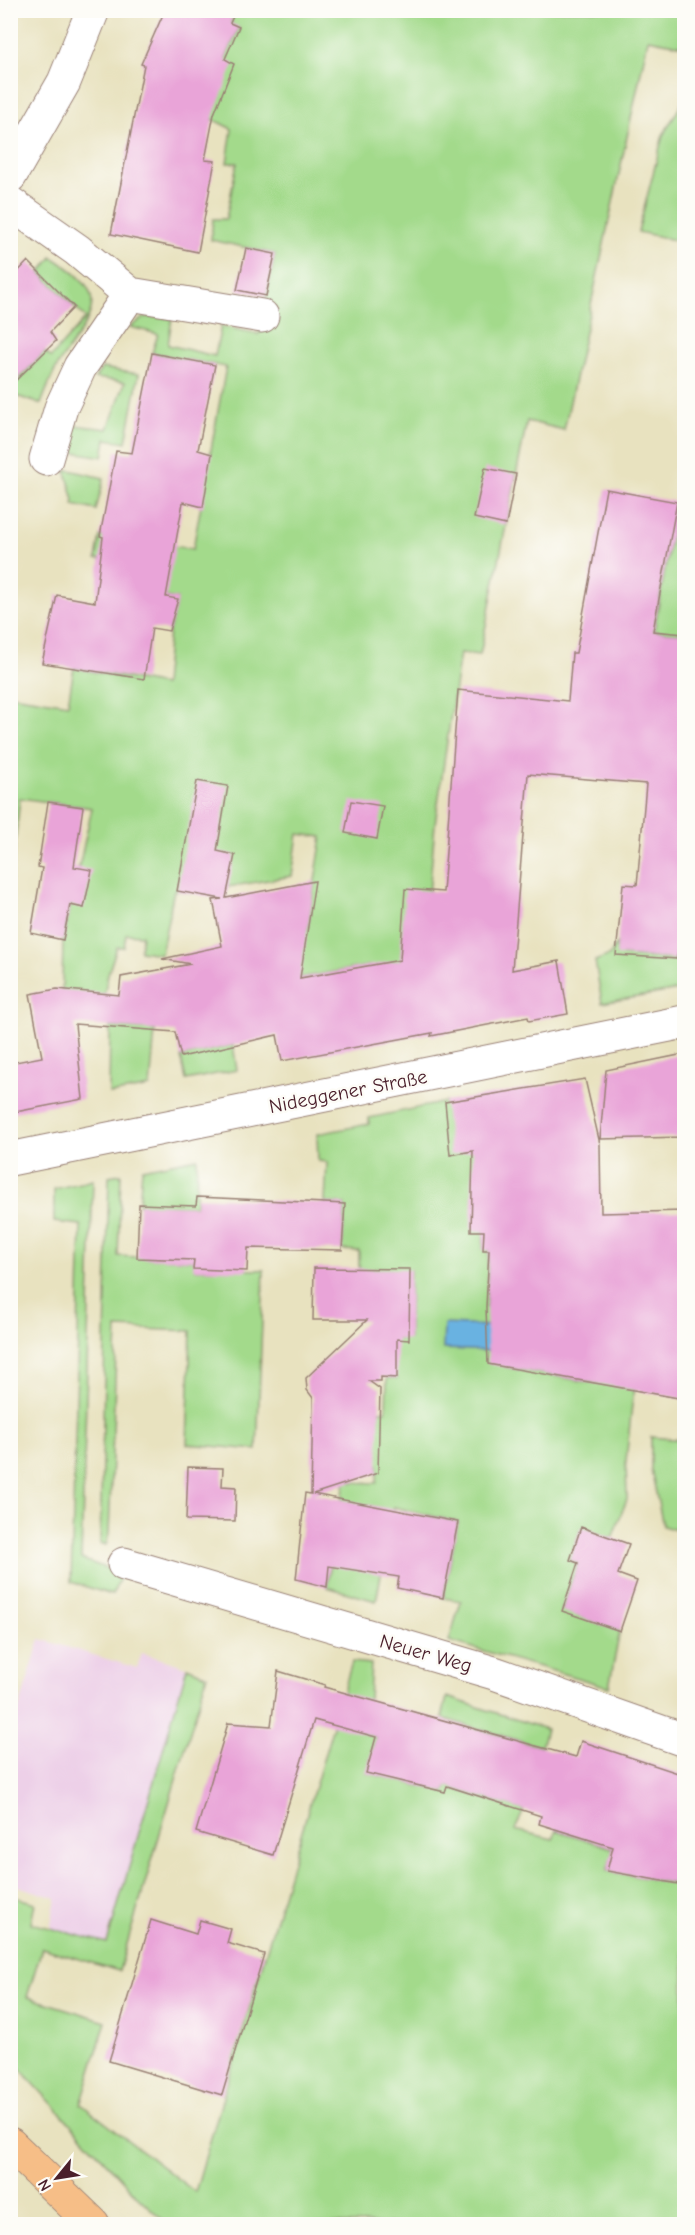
<svg xmlns="http://www.w3.org/2000/svg" width="695" height="2235" font-family="'Comic Neue',sans-serif">
<style>
.built{fill:#edd0e8}
.green{fill:#a3da8b;stroke:#767c5b;stroke-width:1.5}
.water{fill:#69b2e1;stroke:#5a6886;stroke-width:1.5}
.building{fill:#e9a4d8}
.lines{fill:none;stroke-linecap:round;stroke-linejoin:round}
.minor-casing{stroke:#998075;stroke-width:35}
.tertiary-casing{stroke:#998075;stroke-width:35}
.primary-casing{stroke:#998075;stroke-width:35}
.minor{stroke:#fff;stroke-width:33}
.tertiary{stroke:#fff;stroke-width:33}
.primary{stroke:#f6be87;stroke-width:33}
.labels{text-anchor:middle;stroke-width:5;stroke-linejoin:round;paint-order:stroke}
.street-label{font-size:20px;fill:#4a1f2b;stroke:#fdfcf7}
</style>
<rect width="100%" height="100%" fill="#fdfcf7"/>
<filter id="ink" filterUnits="userSpaceOnUse"><feTurbulence type="fractalNoise" baseFrequency=".0167" numOctaves="2"/><feDisplacementMap in="SourceGraphic" scale="12" xChannelSelector="R" yChannelSelector="G"/><feConvolveMatrix kernelMatrix="1 2 1 2 8 2 1 2 1" color-interpolation-filters="sRGB"/></filter>
<filter id="wash" filterUnits="userSpaceOnUse"><feTurbulence type="fractalNoise" baseFrequency=".008" numOctaves="4" result="noise"/><feDisplacementMap in="SourceGraphic" scale="24" xChannelSelector="R" yChannelSelector="G"/><feGaussianBlur stdDeviation="1.35" result="paint"/><feColorMatrix in="noise" values="0 0 0 0 0 0 0 0 0 0 0 0 0 0 0 0 0 1.4 0 .05"/><feComposite in="paint" operator="in"/></filter>
<g filter="url(#wash)">
<rect width="100%" height="100%" fill="#e8e2bf"/>
<path class="built" d="M40 1639 137 1668 142 1653 187 1667 106 1943 50 1928 56 1898 11 1884 10 1738Z"/>
<path class="green" d="M658 10 684 16V46L648 39 564 430 527 421 480 655 460 653 435 824 422 976 368 966 287 980 307 930 322 837 298 834 292 876 192 893 174 890 161 954 140 951 142 935 126 934 124 947H117L108 974 99 1023 68 1021 62 988 63 940 92 808 20 798 11 881V695L68 704 74 668 164 685 169 631 177 599 118 588 123 563 96 559 100 536 193 549 226 367 152 353 158 334 130 327 145 317 172 318 168 345 215 356 221 326 259 334 275 254 211 240 213 219H226L237 163H227L232 129 182 104 225 59 239 28 230 23 236 11Z
M684 100V242L638 232 663 135Z
M52 257C117 297 90 315 58 365 51 377 46 391 41 404L13 395 11 400V388L44 352 51 357 86 318 40 273Z
M102 368 139 374 126 442 106 439 103 457 66 451 73 425 108 429 125 382 95 378Z
M65 469 104 478 96 510 73 505 74 500Z
M684 488V634L654 631 677 502Z
M617 942V955L676 960 678 947 684 948V989L602 1003 595 961 610 955Z
M110 1027 155 1030 150 1087 109 1094Z
M233 1045 237 1070 186 1080 181 1057Z
M445 1102 472 1137 484 1231 483 1249 489 1250 486 1307 506 1367 587 1382 634 1386 626 1461 627 1499 612 1538 581 1528 570 1560 578 1563 562 1610 620 1631 609 1687 449 1641 461 1601 443 1598 458 1522 394 1507 376 1601 327 1587 345 1482 377 1483 378 1465 348 1410 386 1411 387 1378H397L356 1339H409L410 1270 359 1269V1251L342 1250 345 1204 325 1203 327 1162 318 1161 317 1134 369 1124V1118Z
M197 1158 196 1206 139 1205 142 1169Z
M121 1174 118 1256 194 1260V1269L264 1270 257 1450 187 1444 191 1331 117 1328 109 1534 106 1545 100 1543 109 1176Z
M93 1180 81 1559 122 1574 112 1595 71 1582 81 1225 54 1222V1189Z
M651 1437 684 1440V1470L676 1530 663 1526 651 1469Z
M352 1662 371 1664 369 1700 360 1732 376 1737 367 1773 445 1792 447 1786 524 1810 515 1830 553 1839 556 1830 612 1848 633 1779 607 1871 684 1885V2224H167L135 2194 11 2059V1896L35 1903 31 1923 107 1943 187 1667 207 1675 119 1971 42 1948 27 1997 106 2021 81 2104 195 2192Z
M447 1697 546 1729 541 1747 442 1718Z"/>
<path class="water" d="M444 1324 493 1326 492 1351 443 1349Z"/>
<g id="blocks">
<path class="building" d="M165 10H236L230 23 239 27 225 59 234 64 214 114 205 160 215 161 198 252 111 234 144 65 141 64Z
M246 248 275 254 266 296 237 290Z
M28 261 74 307 50 332 56 341 10 386V280Z
M152 353 215 365 198 450 212 454 203 507 183 502 166 597 178 599 169 631 152 628 144 679 42 663 57 595 95 602 103 537 100 536 116 451 132 453Z
M485 468 516 474 506 525 474 518Z
M606 489 677 502 653 631 684 634V948L678 947 677 959 616 955 623 884 637 885 646 784 528 774 512 970 559 961 568 1014 529 1021 528 1017 431 1036 432 1033 282 1061 277 1035 181 1057 175 1032 75 1024 83 1099 10 1113V1063L42 1057 30 994 57 989 119 995 121 977 191 964 162 959 222 946 213 900 222 899 177 891 197 781 228 786 217 851 235 855 226 898 315 881 300 978 400 960 405 889 443 892 458 690 568 701 572 653H576Z
M351 801 383 806 377 839 345 833Z
M48 802 83 807 74 867 92 870 84 908 70 905 63 940 31 933 42 868 38 867Z
M684 1054V1137L600 1139 606 1070Z
M585 1079 600 1144 601 1213 684 1211V1399L488 1364 486 1307 489 1250H483L484 1231H471L473 1151 450 1155 445 1102Z
M197 1197 345 1204 342 1250 248 1248 247 1271 193 1269 194 1260 137 1258 139 1204 196 1206Z
M314 1268 410 1269 409 1340 397 1339V1378L381 1377V1381H369L380 1389 378 1473 313 1494 458 1522 443 1598 397 1588 399 1577 329 1566 327 1587 296 1579 305 1493 311 1494 313 1398 307 1390 306 1378 367 1320H313Z
M188 1467 223 1468 222 1486 236 1487 235 1521 186 1520Z
M581 1527 629 1544 618 1574 637 1581 620 1631 562 1611 578 1563 570 1560Z
M278 1671 325 1685 324 1687 576 1757 581 1741 684 1775V1885L607 1871 613 1847 539 1824 541 1816 447 1786 445 1792 366 1773 376 1737 314 1720 273 1855 196 1832 228 1723 271 1726Z
M151 1920 196 1934 200 1920 231 1929 227 1943 264 1954 222 2095 109 2061Z"/>
</g>
</g>
<g filter="url(#ink)">
<use href="#blocks" fill-opacity="0" stroke="#998075" stroke-width="1.5"/>
<g class="lines">
<g class="minor-casing">
<path id="minor" d="M10 176 64 82 93 10
M10 203 77 250 130 294 262 316
M46 459 61 408 80 367 130 294
M124 1564 494 1673 684 1740"/>
</g>
<g class="tertiary-casing">
<path id="tertiary" d="M10 1159 684 1022"/>
</g>
<g class="primary-casing">
<path id="primary" d="M10 2144 93 2224"/>
</g>
<use href="#minor" class="minor"/>
<use href="#tertiary" class="tertiary"/>
<use href="#primary" class="primary"/>
</g>
</g>
<g class="labels">
<g class="street-label">
<text transform="translate(348 1091) rotate(-11)" y="7">Nideggener Straße</text>
<text transform="translate(426 1653) rotate(16)" y="7">Neuer Weg</text>
</g>
</g>
<rect width="695" height="2235" fill="none" stroke="#fdfcf7" stroke-width="36"/>
<g transform="translate(57 2178) rotate(240)" stroke="#fdfcf7" stroke-width="4.5" paint-order="stroke">
<path d="M0-4.5L10 22L0 15L-10 22Z" fill="#4a1f2b"/>
<text y="-9" font-size="16" font-weight="bold" text-anchor="middle" fill="#4a1f2b">N</text>
</g>
</svg>
